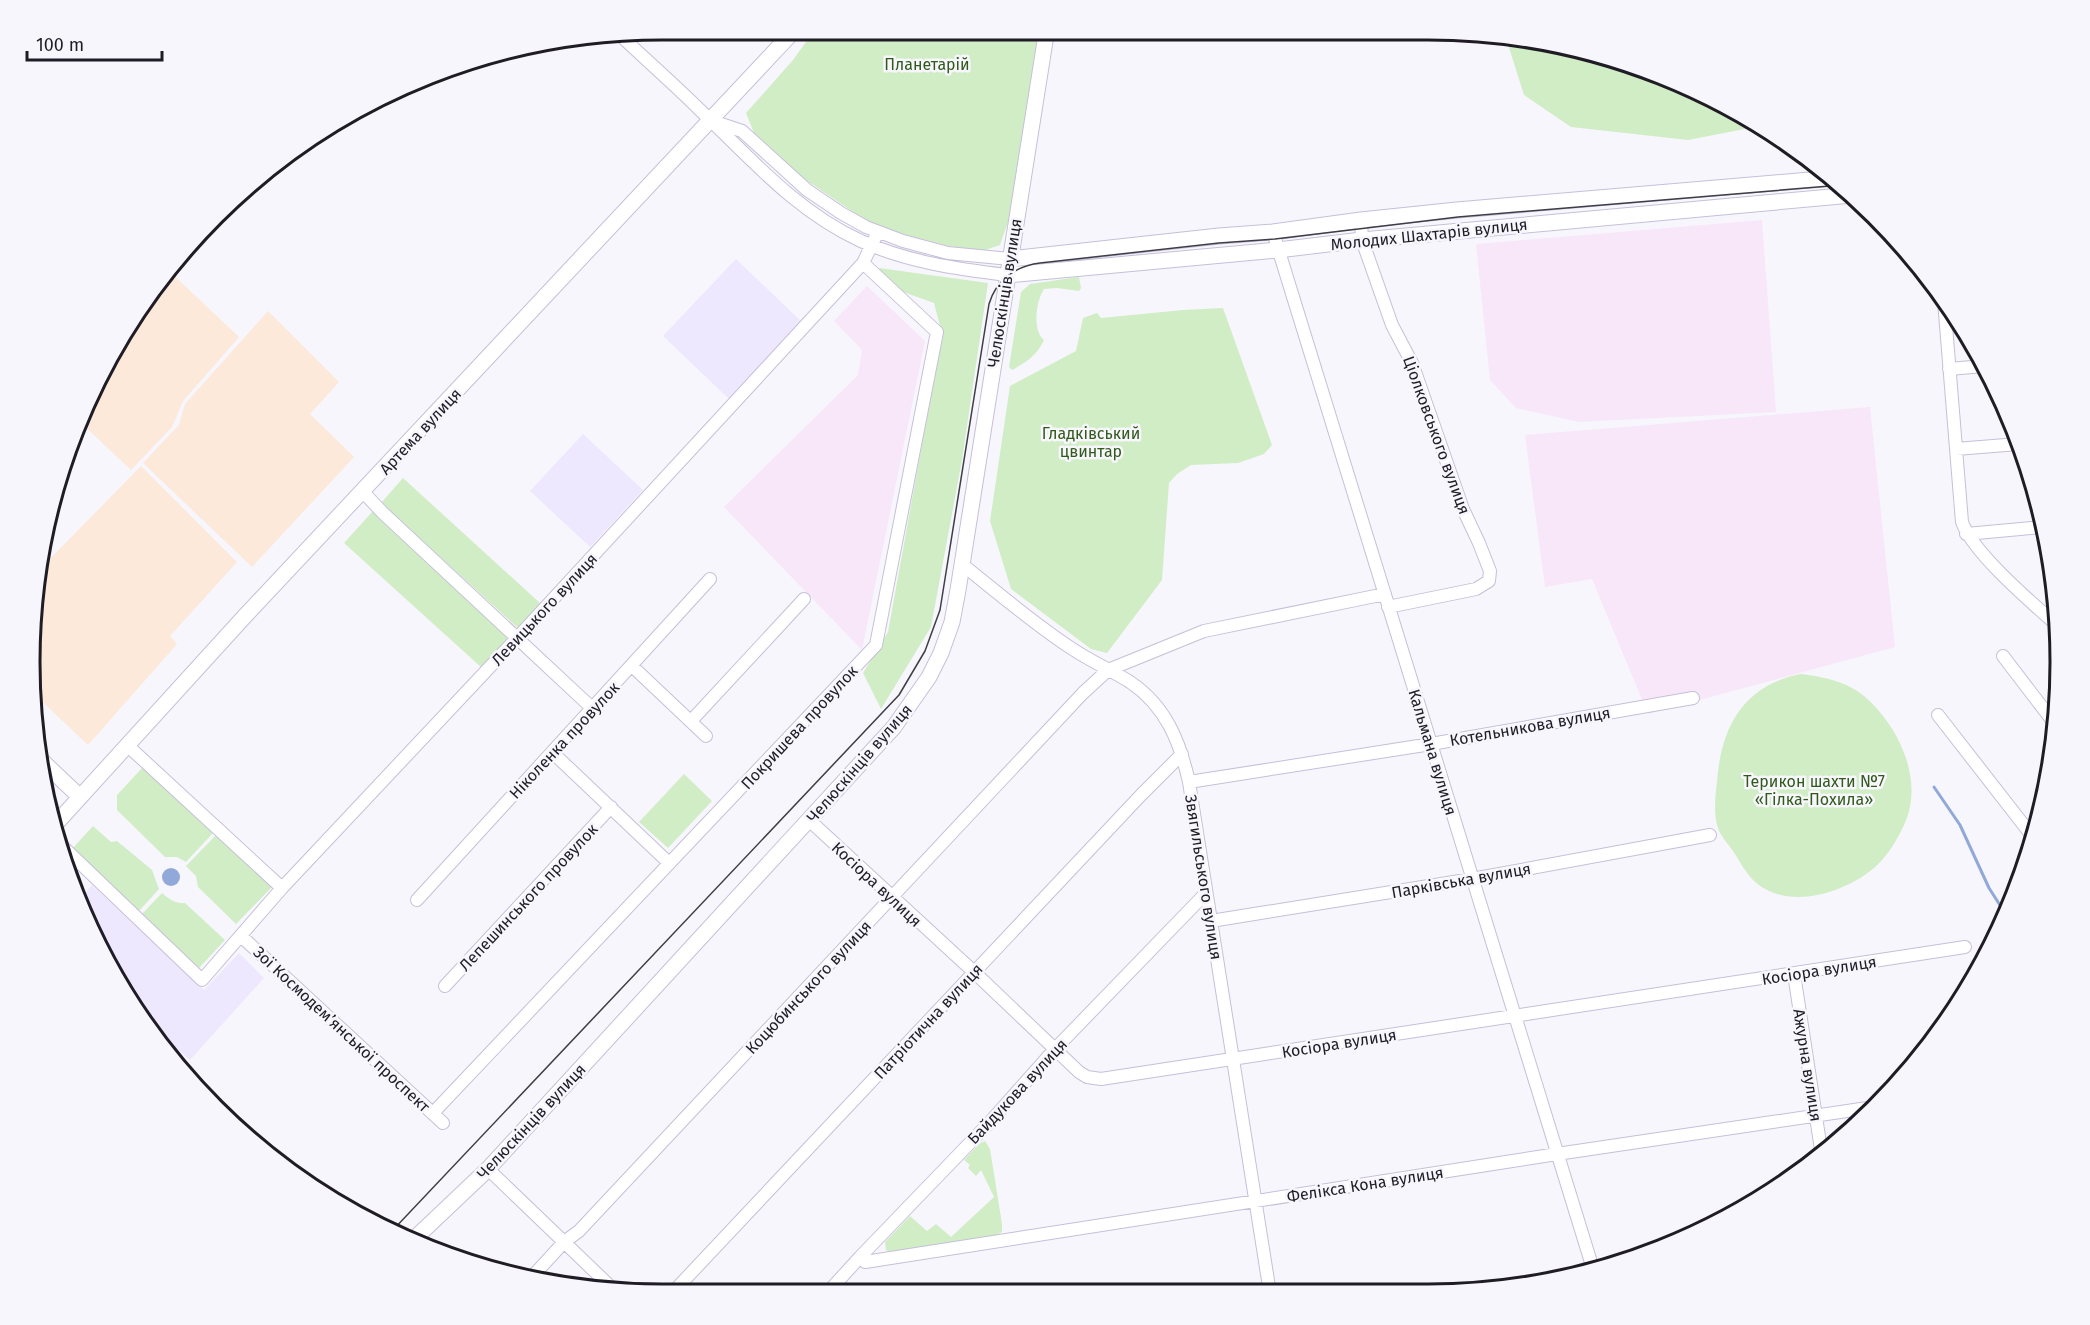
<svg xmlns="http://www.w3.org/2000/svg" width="2090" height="1325" font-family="'Fira Sans',sans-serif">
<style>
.commercial{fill:#fce9d9}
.industrial{fill:#f8e7f9}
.built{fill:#ede8fd}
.green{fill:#d1edc5}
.water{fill:#91a9d8}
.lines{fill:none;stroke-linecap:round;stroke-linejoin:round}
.stream{stroke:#91a9d8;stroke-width:3}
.minor-casing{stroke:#c6bfd9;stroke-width:14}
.major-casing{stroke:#c6bfd9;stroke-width:17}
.minor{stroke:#fff;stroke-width:12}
.major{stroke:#fff;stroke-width:15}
.tram{stroke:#3f3d46;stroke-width:1.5}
.labels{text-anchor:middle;stroke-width:5;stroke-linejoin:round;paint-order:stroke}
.park-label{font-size:16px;fill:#30591a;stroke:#f7f6fc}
.street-label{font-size:16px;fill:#1f1c26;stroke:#f7f6fc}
.rim{fill:none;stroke:#1f1c26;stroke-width:3}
</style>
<rect width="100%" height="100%" fill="#f7f6fc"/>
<path class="commercial" d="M168 270 239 337 183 401 172 427 131 470 79 421 95 382 160 278Z
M268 311 339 382 310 414 354 457 252 567 143 463 179 425 185 404Z
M141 466 237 562 170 636 177 644 88 745 31 691V621L42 567Z"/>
<path class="industrial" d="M1762 220 1776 412 1579 422 1516 408 1490 380 1476 244Z
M867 286 925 341 862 650 724 507 858 375 862 350 834 321Z
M1870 407 1895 647 1648 714 1592 579 1545 587 1525 435Z"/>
<path class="built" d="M736 259 802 322 729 399 663 336Z
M583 434 643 490 590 547 530 491Z
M92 885 204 990 239 953 264 978 190 1060 157 1031 154 1033 115 979 81 897Z"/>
<path class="green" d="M811 35H1038L1008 222 1000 245 982 251 949 246 891 231 868 222 797 174 754 133 746 113 793 60Z
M1505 35 1670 78 1744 115 1760 126 1688 140 1571 127 1524 95Z
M879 268 988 283 962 460 931 627 881 709 863 673 888 632 942 334 934 303 895 289Z
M1079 277 1081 288 1079 291 1057 288 1044 289C1036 301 1032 330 1044 340 1037 355 1027 362 1012 370L1009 367 1021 292 1030 284Z
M1223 308 1272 445 1264 454 1238 463 1191 465 1177 474 1169 483 1162 580 1107 653 1091 649 1011 589 990 521 1010 386 1076 351 1083 318 1097 313 1101 318 1183 310Z
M403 478 541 604 518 628 381 503Z
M373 511 510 637 482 668 344 543Z
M1801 674C1823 677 1846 681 1864 696 1899 726 1925 781 1904 825 1888 859 1872 875 1838 889 1809 900 1776 902 1753 880 1746 873 1740 862 1735 854 1730 846 1723 839 1719 831 1713 816 1715 798 1717 782 1721 727 1743 685 1801 674Z
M143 767 213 833 186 862 177 857H165L117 810V795Z
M684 774 712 801 668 848 639 822Z
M93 826 111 842 117 841 152 870 159 889 139 911 72 849Z
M218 833 272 887 236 924 198 887 196 876 186 866Z
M162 893C169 899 175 904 185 903L225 940 199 968 142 914Z
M985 1141 990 1149 1002 1224V1232L996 1235 904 1252 890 1253 886 1250 885 1242 910 1216 927 1231 936 1224 951 1237 994 1197 981 1170 976 1176 968 1168 970 1165 964 1160 980 1143Z"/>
<path class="water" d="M162 877a9 9 0 1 1 18 0a9 9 0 1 1-18 0Z"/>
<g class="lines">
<path class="stream" d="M1934 787 1960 825 1989 888 2005 913"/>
<g class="minor-casing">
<path id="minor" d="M620 35C646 60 674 84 700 110 750 158 797 212 861 241 907 262 957 269 1007 275
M715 122 742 131 807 190 841 213 866 227 903 241 948 253 1010 259
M1361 220 1362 240 1392 325 1412 363 1463 509 1479 543 1490 571 1489 581 1476 589 1388 607
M1273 232 1594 1272
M1944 301 1962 522C1973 553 2032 603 2058 626
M1949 369 1984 366
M1956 449 2018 444
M363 492 383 513 592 708
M1966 534 2043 527
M963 565C998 593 1033 623 1071 648 1090 661 1111 670 1130 682 1166 706 1180 742 1189 782L1270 1293
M2003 656 2055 724
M632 666 706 736
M1938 715 2033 837
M691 721 804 599
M128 746 282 888
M552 752 669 863
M1189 782 1431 744 1693 698
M809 820 974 972 1079 1072 1087 1077 1101 1079 1965 947
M59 843 202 980 282 888 518 637 863 263 878 232
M417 900 710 579
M1211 921 1472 879 1710 835
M241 936 443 1123
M1794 974 1822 1156
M445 986 611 807
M433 1113 876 645 937 332 863 263
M488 1169 614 1290
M860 1257 865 1262 1557 1154 1874 1107
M532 1277 564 1242 579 1231 1083 693 1108 670 1204 631 1385 594
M675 1290 1141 795 1182 754
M829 1291 860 1257 991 1121 1055 1049 1206 893"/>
</g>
<g class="major-casing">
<path id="major" d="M1010 259 1219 236 1273 232 1361 220 1457 210 1833 178
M1007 275 1278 250 1362 240 1852 195
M40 759 80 797
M52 828 244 617 790 35
M411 1242 488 1169 894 727 929 677 941 653 952 622 958 590 1046 35"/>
</g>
<use href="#minor" class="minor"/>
<use href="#major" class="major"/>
<path class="tram" d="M392 1231 899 695 925 651 940 610 989 304C996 280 1016 266 1040 263L1219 243 1275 239 1458 217 1842 185"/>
</g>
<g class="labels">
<g class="park-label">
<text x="927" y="70">Планетарій</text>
<text x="1091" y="439">Гладківський<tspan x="1091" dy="18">цвинтар</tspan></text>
<text x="1814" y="787">Терикон шахти №7<tspan x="1814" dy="18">«Гілка-Похила»</tspan></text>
</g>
<g class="street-label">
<text transform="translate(1429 234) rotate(-6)" y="6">Молодих Шахтарів вулиця</text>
<text transform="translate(1004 293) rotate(-81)" y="6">Челюскінців вулиця</text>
<text transform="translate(420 431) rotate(-47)" y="6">Артема вулиця</text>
<text transform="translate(1437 435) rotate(70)" y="6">Ціолковського вулиця</text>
<text transform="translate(544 609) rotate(-47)" y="6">Левицького вулиця</text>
<text transform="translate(1530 726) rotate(-10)" y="6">Котельникова вулиця</text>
<text transform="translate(799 727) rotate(-47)" y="6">Покришева провулок</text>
<text transform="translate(564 740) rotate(-47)" y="6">Ніколенка провулок</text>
<text transform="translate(1433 752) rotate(73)" y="6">Кальмана вулиця</text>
<text transform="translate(859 763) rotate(-49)" y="6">Челюскінців вулиця</text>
<text transform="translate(1204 877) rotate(81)" y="6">Звягильського вулиця</text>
<text transform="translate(1461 880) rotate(-10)" y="6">Парківська вулиця</text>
<text transform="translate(877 884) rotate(43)" y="6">Косіора вулиця</text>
<text transform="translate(528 897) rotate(-47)" y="6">Лепешинського провулок</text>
<text transform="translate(1819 970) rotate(-9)" y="6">Косіора вулиця</text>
<text transform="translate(808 987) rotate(-47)" y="6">Коцюбинського вулиця</text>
<text transform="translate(928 1021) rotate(-47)" y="6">Патріотична вулиця</text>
<text transform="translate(342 1029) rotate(43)" y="6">Зої Космодем’янської проспект</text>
<text transform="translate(1339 1043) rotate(-9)" y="6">Косіора вулиця</text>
<text transform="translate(1808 1065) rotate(81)" y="6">Ажурна вулиця</text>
<text transform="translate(1017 1091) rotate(-47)" y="6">Байдукова вулиця</text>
<text transform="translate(531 1121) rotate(-47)" y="6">Челюскінців вулиця</text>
<text transform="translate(1365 1184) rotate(-9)" y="6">Фелікса Кона вулиця</text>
</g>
</g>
<path d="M0 0H2090V1325H0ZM662 40H1428A622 622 0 0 1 2050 662V662A622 622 0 0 1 1428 1284H662A622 622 0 0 1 40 662V662A622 622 0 0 1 662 40Z" fill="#f7f6fc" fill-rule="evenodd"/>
<path class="rim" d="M662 40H1428A622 622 0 0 1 2050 662V662A622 622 0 0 1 1428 1284H662A622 622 0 0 1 40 662V662A622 622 0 0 1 662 40Z"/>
<path d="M27 51v9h135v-9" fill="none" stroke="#1f1c26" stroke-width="3"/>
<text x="36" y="51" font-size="18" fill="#1f1c26" stroke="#f7f6fc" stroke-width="4.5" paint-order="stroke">100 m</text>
</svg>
